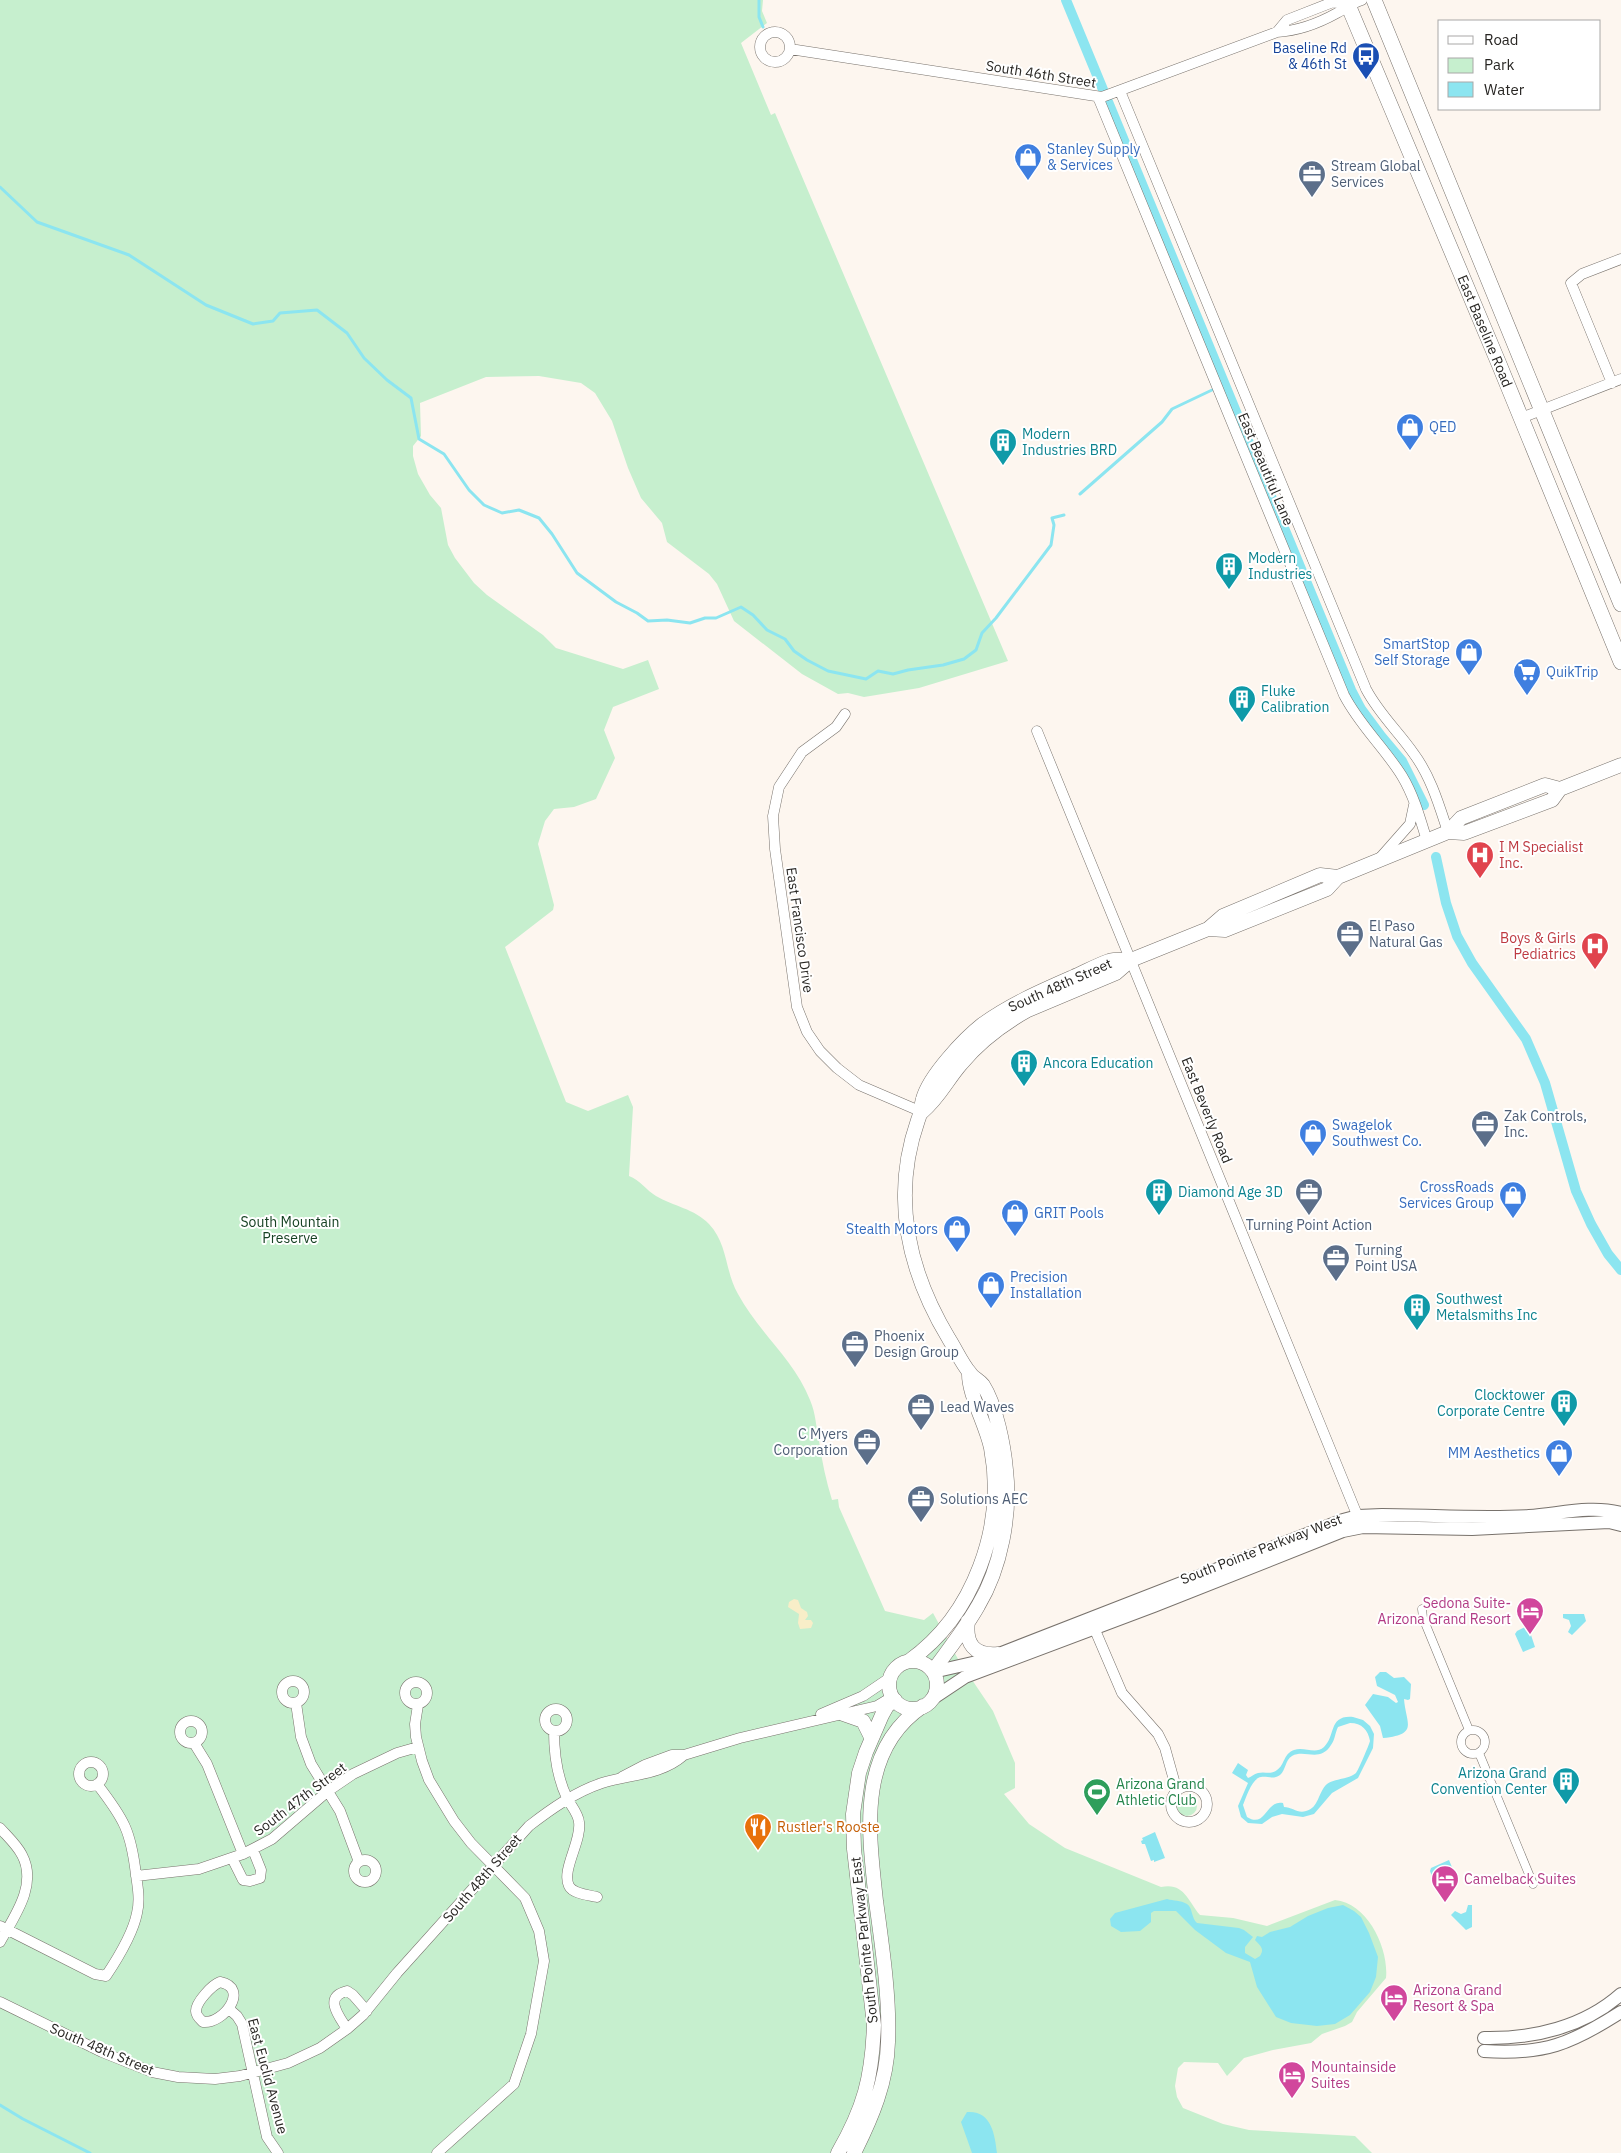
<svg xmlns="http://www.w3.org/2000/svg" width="1621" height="2153" font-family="'IBM Plex Sans',sans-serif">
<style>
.green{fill:#c6efce}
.sand{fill:#f8eec8}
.water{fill:#8ce5f0;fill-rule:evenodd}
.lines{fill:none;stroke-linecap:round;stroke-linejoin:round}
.stream{stroke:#8ce5f0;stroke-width:3}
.canal{stroke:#8ce5f0;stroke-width:10}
.pedestrian-casing{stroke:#78726c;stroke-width:9}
.minor-casing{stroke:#78726c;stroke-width:11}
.tertiary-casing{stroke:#78726c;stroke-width:14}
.secondary-casing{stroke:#78726c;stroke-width:15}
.primary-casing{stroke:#78726c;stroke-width:16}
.pedestrian{stroke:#fff;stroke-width:8}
.minor{stroke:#fff;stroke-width:10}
.tertiary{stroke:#fff;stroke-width:12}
.secondary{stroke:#fff;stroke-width:14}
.primary{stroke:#fff;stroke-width:15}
.labels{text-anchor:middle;stroke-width:4;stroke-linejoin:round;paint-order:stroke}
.transit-label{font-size:14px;fill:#164399;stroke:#fff;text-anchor:end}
.street-label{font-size:14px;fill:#282623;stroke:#fff}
.shop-label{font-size:14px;fill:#366cbe;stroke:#fff;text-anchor:start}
.service-label{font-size:14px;fill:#4e5e75;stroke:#fff;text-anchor:start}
.culture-label{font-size:14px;fill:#0d838f;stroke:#fff;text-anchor:start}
.health-label{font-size:14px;fill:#be3a42;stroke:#fff;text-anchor:start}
.park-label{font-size:14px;fill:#164123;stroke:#fff}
.hotel-label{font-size:14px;fill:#b23c85;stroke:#fff;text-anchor:start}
.leisure-label{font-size:14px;fill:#27864d;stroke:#fff;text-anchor:start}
.food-label{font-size:14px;fill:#c56008;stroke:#fff;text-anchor:start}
</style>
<rect width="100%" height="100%" fill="#fdf6ef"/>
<path class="green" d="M0 0H763L762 11 767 23 741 43 771 115 775 113 1008 661 919 688 864 697 848 693 838 694 802 674 734 621 717 584 709 574 667 542 662 523 641 498 628 468 612 421 595 393 581 383 539 376 486 377 420 403 421 436 413 446V456L418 474 430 495 441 508 448 545 455 558 474 583 487 595 543 635 556 648 623 669 648 660 659 689 613 707 604 730 615 758 596 799 574 807 554 809 545 821 538 844 554 905 553 910 505 947 566 1102 588 1111 628 1095 633 1107 629 1176C640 1180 646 1190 656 1196 673 1206 695 1209 709 1224 728 1244 725 1272 738 1294 759 1333 794 1359 810 1400 816 1414 816 1427 819 1441 822 1461 826 1481 832 1500L838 1499 839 1507 885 1611 924 1620 933 1613 958 1659 993 1711 1015 1763V1788L1004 1794 1029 1824 1065 1848 1161 1887C1184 1882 1188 1901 1200 1915L1233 1918 1267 1926 1335 1900C1368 1903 1389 1949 1386 1978L1357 2012 1352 2022 1345 2026 1322 2034 1311 2043 1273 2050 1244 2058 1227 2076 1218 2063 1184 2062 1178 2068 1175 2086 1177 2097 1183 2108 1223 2124 1249 2130 1355 2136 1372 2153H0Z
M1177 1806a10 10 0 1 1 20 0a10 10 0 1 1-20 0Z"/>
<path class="sand" d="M794 1599 798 1600 801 1608 807 1612 808 1616 805 1620H811L813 1623 811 1628 800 1629 798 1623 799 1614 788 1607 789 1602Z"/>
<path class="water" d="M1563 1614H1584L1586 1621 1572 1635 1568 1632 1571 1626 1569 1620 1563 1618Z
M1525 1627 1529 1629 1535 1647 1523 1652 1515 1634 1517 1631Z
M1380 1672H1386L1394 1678 1404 1677 1411 1684 1410 1699 1408 1700 1404 1699C1406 1724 1419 1734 1383 1738L1380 1726 1365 1705 1373 1694 1388 1697 1396 1703 1398 1702 1395 1695 1377 1686 1375 1677Z
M1353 1717 1363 1720 1370 1726 1374 1734 1373 1748 1358 1778 1332 1793 1314 1814 1303 1817 1282 1814 1272 1817 1262 1824 1248 1823 1241 1817 1238 1806 1248 1783 1232 1773 1238 1763 1248 1770 1246 1775 1248 1778C1251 1777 1254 1774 1258 1773 1265 1771 1271 1775 1277 1770 1285 1765 1283 1754 1294 1750 1304 1746 1315 1755 1324 1747 1336 1736 1328 1715 1353 1717ZM1350 1723C1362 1723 1368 1730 1370 1741 1369 1745 1358 1771 1356 1773 1348 1780 1335 1778 1327 1784 1318 1792 1319 1808 1306 1811 1298 1814 1292 1807 1284 1807L1283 1803C1266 1799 1266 1829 1247 1817L1243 1805C1246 1798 1252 1778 1261 1777 1268 1776 1273 1780 1280 1775 1286 1770 1285 1760 1292 1756 1305 1749 1320 1763 1331 1745 1335 1740 1335 1733 1338 1727Z
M1155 1832 1165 1858 1154 1862V1860L1151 1861 1145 1844H1142L1141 1841 1143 1840 1142 1838Z
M1449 1860 1454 1872 1433 1879 1430 1871 1431 1868Z
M1167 1899C1174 1901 1180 1900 1187 1904 1193 1908 1191 1918 1197 1923L1239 1928 1244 1930 1253 1937 1245 1947V1953L1255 1959 1260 1956C1265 1948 1260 1946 1255 1940L1257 1936 1262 1937 1270 1932 1290 1927 1308 1916 1328 1908 1343 1905 1354 1911 1361 1917 1369 1933 1378 1957 1376 1977 1370 1992 1350 2015 1335 2024 1317 2026 1291 2023 1276 2017 1257 1987 1250 1962 1226 1953 1195 1930 1176 1911H1154L1151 1913V1922L1140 1931 1121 1932 1111 1926 1110 1919 1115 1913Z
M1468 1905H1472V1927L1466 1930 1451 1915 1455 1911 1461 1914 1466 1912Z
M967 2112C991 2110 995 2134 997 2153H972L961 2122Z"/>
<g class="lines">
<path class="stream" d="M759 0V17L763 27
M0 187 37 222 129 255 206 305 253 324 273 321 280 313 317 310 347 333 364 358 387 380 411 398 419 439 444 454 469 490 484 505 502 513 519 510 539 518 552 534 577 573 616 602 637 613 648 621 667 620 690 623 705 618H716L741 607 753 615 767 630 785 639 794 651 807 660 828 671 866 679 878 671 893 674 908 670 943 665 964 659 976 650 982 633 996 618 1051 545 1054 525 1052 518 1064 515
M1080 494 1162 422 1172 409 1212 390
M0 2105 23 2119 90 2153"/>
<path class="canal" d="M1066 0 1351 690 1361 709 1381 736 1402 761 1424 805
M1436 857 1446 903 1457 936 1472 963 1526 1039 1545 1083 1576 1191 1591 1224 1608 1254 1621 1270"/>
<g class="pedestrian-casing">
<path id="pedestrian" d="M1422 1609 1423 1618 1469 1730
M1461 1742a12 12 0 1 1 24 0a12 12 0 1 1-24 0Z
M1479 1753 1533 1884"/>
</g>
<g class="minor-casing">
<path id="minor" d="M760 47a15 15 0 1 1 30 0a15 15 0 1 1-30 0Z
M1277 32 1287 20 1333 2 1348 5
M790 49 1102 97 1277 32C1298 31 1319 23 1337 13 1346 8 1352 3 1362 0
M1120 91 1366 689C1379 714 1399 732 1414 754 1431 777 1439 805 1448 832
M1098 97 1344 695C1360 726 1384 747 1402 776 1414 796 1420 818 1427 841
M1612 383 1571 283 1582 274 1621 259
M1521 418 1621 379
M845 714 836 727 802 752 779 787 773 816 775 849 797 1007 807 1032 820 1051 837 1068 859 1085 922 1112
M1037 731 1360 1522
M1380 858 1410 824 1414 805
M1092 1623 1122 1693 1158 1734 1165 1748 1177 1791
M282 1692a11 11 0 1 1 22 0a11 11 0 1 1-22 0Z
M405 1693a11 11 0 1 1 22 0a11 11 0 1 1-22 0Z
M296 1703 301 1737 311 1764 340 1811 359 1862
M418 1705 415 1724 416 1737 422 1761 429 1780 454 1821 471 1843 525 1898 539 1931 544 1961 531 2034 514 2084 437 2153
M545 1720a11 11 0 1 1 22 0a11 11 0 1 1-22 0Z
M821 1714 863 1696 891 1677
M180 1732a11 11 0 1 1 22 0a11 11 0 1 1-22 0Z
M554 1731C554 1755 557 1777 567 1798 571 1806 578 1813 579 1822 582 1841 561 1870 569 1886 573 1894 589 1895 597 1897
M194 1743 207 1764 243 1854
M79 1774a12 12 0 1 1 24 0a12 12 0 1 1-24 0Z
M622 1777 645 1765 672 1755H684L740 1738 877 1706 892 1697
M1171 1804a18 18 0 1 1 36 0a18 18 0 1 1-36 0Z
M0 1828C7 1836 17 1845 22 1855 38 1885 14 1917 0 1942
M232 1858 243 1880 250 1881 260 1878 261 1870 253 1850
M354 1871a11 11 0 1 1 22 0a11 11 0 1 1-22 0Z
M136 1876 199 1869 243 1854 272 1839 328 1791 353 1774 397 1753 418 1747
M0 1926 95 1974 106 1976C118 1958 133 1934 137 1913 140 1901 138 1888 136 1875 131 1831 124 1819 97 1784
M220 1982C250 1988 224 2024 203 2022 200 2019 196 2016 196 2011 196 2002 212 1985 220 1982Z
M0 2002 102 2052 152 2072 178 2077 215 2079 240 2076 288 2063 320 2048 347 2029 363 2015 397 1973 529 1826C551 1809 575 1792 602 1783 630 1774 660 1776 684 1755
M229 2009 237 2016 242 2024 267 2137 278 2153
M347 2029C339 2016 323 1997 347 1991L353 1995 367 2011"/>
</g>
<g class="tertiary-casing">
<path id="tertiary" d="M933 1672 981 1661 1343 1520 1358 1516 1382 1515C1430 1515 1480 1519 1529 1516 1559 1514 1591 1505 1621 1513
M932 1699 965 1677 1154 1606 1343 1531 1363 1527 1472 1529 1609 1522 1621 1525
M1484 2038C1533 2039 1584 2027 1621 1994
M1484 2051C1544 2055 1571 2044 1621 2012"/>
</g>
<g class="secondary-casing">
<path id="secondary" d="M1448 832 1464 833 1552 800 1560 789 1621 765
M1208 929 1225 930 1327 889 1338 877 1448 832 1461 818 1545 785 1560 789
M922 1112C939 1098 947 1080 961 1064 980 1041 1003 1024 1028 1010L1116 973 1131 960 1208 929 1223 916 1320 875 1338 877
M968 1621C965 1644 974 1656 998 1654
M909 1661C974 1615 1006 1526 991 1448 986 1424 968 1394 969 1372
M889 1685a24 24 0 1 1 48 0a24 24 0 1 1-48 0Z
M933 1671C948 1650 965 1629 978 1606 1001 1568 1011 1514 1006 1470 1004 1446 996 1405 983 1385 979 1380 973 1378 970 1373 962 1364 956 1350 949 1339 908 1271 891 1197 918 1120 921 1113 921 1106 923 1099 929 1076 964 1039 983 1024 1011 1004 1041 991 1073 977 1085 972 1097 965 1109 961 1116 959 1124 960 1131 960
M843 1714 863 1721 871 1737
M838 2153C864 2108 872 2078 874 2025L854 1849 853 1814 859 1773 866 1752 882 1715 887 1706 895 1700
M854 2153C872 2117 887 2082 888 2042 890 1999 882 1945 876 1901 869 1834 856 1751 923 1706"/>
</g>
<g class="primary-casing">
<g id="primary">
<path id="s1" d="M1346 0 1499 364 1621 662"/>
<path d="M1374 0 1621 604"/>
</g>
</g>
<use href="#pedestrian" class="pedestrian"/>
<use href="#minor" class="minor"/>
<use href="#tertiary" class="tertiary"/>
<use href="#secondary" class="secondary"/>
<use href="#primary" class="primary"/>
</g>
<defs>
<g id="bus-pin" transform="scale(1.4375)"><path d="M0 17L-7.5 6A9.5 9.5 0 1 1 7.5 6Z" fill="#1a4fb4" stroke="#fff"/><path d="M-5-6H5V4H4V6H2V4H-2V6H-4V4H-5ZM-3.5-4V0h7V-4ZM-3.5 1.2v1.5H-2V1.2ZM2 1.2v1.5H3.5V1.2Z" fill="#fff"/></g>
<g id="shop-pin" transform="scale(1.4375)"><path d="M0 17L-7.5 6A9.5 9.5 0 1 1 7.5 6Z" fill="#3f7fe0" stroke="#fff"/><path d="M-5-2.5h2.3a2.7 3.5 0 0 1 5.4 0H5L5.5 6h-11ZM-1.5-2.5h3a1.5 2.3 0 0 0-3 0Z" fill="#fff"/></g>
<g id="office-pin" transform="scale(1.4375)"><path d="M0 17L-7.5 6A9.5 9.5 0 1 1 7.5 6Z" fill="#5c6f8a" stroke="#fff"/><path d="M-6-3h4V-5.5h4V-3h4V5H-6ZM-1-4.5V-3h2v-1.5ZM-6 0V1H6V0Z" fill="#fff"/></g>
<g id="building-pin" transform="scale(1.4375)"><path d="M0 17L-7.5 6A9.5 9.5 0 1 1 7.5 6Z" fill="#0f9aa8" stroke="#fff"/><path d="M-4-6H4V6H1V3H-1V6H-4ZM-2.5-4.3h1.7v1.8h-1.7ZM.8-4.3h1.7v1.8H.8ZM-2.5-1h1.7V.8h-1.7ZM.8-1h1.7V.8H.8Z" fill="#fff"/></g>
<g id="supermarket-pin" transform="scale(1.4375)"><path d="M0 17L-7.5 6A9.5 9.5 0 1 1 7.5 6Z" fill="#3f7fe0" stroke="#fff"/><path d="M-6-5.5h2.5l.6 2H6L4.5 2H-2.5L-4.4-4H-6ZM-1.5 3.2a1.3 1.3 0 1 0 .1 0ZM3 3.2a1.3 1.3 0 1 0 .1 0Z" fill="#fff"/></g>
<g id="hospital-pin" transform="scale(1.4375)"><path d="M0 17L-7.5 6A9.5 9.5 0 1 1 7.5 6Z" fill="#e0444e" stroke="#fff"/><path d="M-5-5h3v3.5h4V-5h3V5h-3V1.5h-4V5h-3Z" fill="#fff"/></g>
<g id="hotel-pin" transform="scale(1.4375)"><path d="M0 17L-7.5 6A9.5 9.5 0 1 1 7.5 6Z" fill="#d1479c" stroke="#fff"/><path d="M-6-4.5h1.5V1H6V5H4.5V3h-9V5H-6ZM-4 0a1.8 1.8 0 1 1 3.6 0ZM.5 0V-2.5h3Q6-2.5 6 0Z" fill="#fff"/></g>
<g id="stadium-pin" transform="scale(1.4375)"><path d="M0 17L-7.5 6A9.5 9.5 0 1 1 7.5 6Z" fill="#2e9e5b" stroke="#fff"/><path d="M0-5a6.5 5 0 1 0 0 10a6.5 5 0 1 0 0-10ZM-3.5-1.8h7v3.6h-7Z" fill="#fff"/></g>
<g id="restaurant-pin" transform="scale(1.4375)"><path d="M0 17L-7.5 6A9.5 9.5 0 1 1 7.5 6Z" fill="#e8710a" stroke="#fff"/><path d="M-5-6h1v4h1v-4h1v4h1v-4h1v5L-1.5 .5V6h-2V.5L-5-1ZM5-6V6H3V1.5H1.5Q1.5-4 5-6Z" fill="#fff"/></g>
</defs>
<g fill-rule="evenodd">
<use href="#bus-pin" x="1366" y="56"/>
<use href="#shop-pin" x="1028" y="157"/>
<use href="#office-pin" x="1312" y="174"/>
<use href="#shop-pin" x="1410" y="427"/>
<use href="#building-pin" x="1003" y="442"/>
<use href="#building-pin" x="1229" y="566"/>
<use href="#shop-pin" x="1469" y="652"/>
<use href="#supermarket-pin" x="1527" y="672"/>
<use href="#building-pin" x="1242" y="699"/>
<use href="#hospital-pin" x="1480" y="855"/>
<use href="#office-pin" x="1350" y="934"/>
<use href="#hospital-pin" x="1595" y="946"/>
<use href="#building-pin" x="1024" y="1063"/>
<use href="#office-pin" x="1485" y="1124"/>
<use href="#shop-pin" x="1313" y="1133"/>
<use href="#building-pin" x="1159" y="1192"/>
<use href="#office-pin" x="1309" y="1192"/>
<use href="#shop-pin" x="1513" y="1195"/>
<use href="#shop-pin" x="1015" y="1213"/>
<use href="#shop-pin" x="957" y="1229"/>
<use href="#office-pin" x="1336" y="1258"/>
<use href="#shop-pin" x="991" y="1285"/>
<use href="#building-pin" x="1417" y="1307"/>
<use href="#office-pin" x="855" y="1344"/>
<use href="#building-pin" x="1564" y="1403"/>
<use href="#office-pin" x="921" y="1407"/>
<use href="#office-pin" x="867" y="1442"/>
<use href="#shop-pin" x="1559" y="1453"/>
<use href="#office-pin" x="921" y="1499"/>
<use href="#hotel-pin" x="1530" y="1611"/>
<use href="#building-pin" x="1566" y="1781"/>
<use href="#stadium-pin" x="1097" y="1792"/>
<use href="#restaurant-pin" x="758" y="1827"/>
<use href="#hotel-pin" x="1445" y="1879"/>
<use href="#hotel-pin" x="1394" y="1998"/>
<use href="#hotel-pin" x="1292" y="2075"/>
</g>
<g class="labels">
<g class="transit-label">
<text x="1347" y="53">Baseline Rd<tspan x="1347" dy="16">&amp; 46th St</tspan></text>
</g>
<g class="street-label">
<text transform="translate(1041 74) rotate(9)" y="5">South 46th Street</text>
<text dy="5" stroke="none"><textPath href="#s1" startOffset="359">East Baseline Road</textPath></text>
<text transform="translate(1266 469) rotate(67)" y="5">East Beautiful Lane</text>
<text transform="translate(800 930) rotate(82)" y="5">East Francisco Drive</text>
<text transform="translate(1060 985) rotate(-24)" y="5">South 48th Street</text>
<text transform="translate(1207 1110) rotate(68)" y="5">East Beverly Road</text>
<text transform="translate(1261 1549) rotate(-21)" y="5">South Pointe Parkway West</text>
<text transform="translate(300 1799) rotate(-37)" y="5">South 47th Street</text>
<text transform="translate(482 1878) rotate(-49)" y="5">South 48th Street</text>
<text transform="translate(864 1940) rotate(-96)" y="5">South Pointe Parkway East</text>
<text transform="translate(102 2049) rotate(23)" y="5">South 48th Street</text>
<text transform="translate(268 2076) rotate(75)" y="5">East Euclid Avenue</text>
</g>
<g class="shop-label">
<text x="1047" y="154">Stanley Supply<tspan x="1047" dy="16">&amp; Services</tspan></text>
<text x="1429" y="432">QED</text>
<text x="1450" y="649" text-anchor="end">SmartStop<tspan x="1450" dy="16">Self Storage</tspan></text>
<text x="1546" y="677">QuikTrip</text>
<text x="1332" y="1130">Swagelok<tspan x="1332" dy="16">Southwest Co.</tspan></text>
<text x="1494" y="1192" text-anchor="end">CrossRoads<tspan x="1494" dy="16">Services Group</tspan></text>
<text x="1034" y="1218">GRIT Pools</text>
<text x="938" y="1234" text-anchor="end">Stealth Motors</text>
<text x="1010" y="1282">Precision<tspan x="1010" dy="16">Installation</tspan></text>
<text x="1540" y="1458" text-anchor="end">MM Aesthetics</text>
</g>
<g class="service-label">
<text x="1331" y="171">Stream Global<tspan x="1331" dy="16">Services</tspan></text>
<text x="1369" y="931">El Paso<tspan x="1369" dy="16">Natural Gas</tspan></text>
<text x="1504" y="1121">Zak Controls,<tspan x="1504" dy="16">Inc.</tspan></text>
<text x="1309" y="1230" text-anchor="middle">Turning Point Action</text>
<text x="1355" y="1255">Turning<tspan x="1355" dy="16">Point USA</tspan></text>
<text x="874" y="1341">Phoenix<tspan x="874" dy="16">Design Group</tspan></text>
<text x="940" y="1412">Lead Waves</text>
<text x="848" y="1439" text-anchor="end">C Myers<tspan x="848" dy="16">Corporation</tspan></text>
<text x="940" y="1504">Solutions AEC</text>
</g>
<g class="culture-label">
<text x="1022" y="439">Modern<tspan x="1022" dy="16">Industries BRD</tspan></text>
<text x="1248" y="563">Modern<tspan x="1248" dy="16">Industries</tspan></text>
<text x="1261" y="696">Fluke<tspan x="1261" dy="16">Calibration</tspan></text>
<text x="1043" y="1068">Ancora Education</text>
<text x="1178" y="1197">Diamond Age 3D</text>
<text x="1436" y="1304">Southwest<tspan x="1436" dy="16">Metalsmiths Inc</tspan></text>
<text x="1545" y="1400" text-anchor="end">Clocktower<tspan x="1545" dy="16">Corporate Centre</tspan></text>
<text x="1547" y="1778" text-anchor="end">Arizona Grand<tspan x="1547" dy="16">Convention Center</tspan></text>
</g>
<g class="health-label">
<text x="1499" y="852">I M Specialist<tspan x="1499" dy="16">Inc.</tspan></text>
<text x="1576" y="943" text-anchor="end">Boys &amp; Girls<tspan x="1576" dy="16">Pediatrics</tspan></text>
</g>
<g class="park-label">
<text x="290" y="1227">South Mountain<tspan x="290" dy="16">Preserve</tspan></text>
</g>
<g class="hotel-label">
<text x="1511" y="1608" text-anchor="end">Sedona Suite-<tspan x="1511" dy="16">Arizona Grand Resort</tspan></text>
<text x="1464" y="1884">Camelback Suites</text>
<text x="1413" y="1995">Arizona Grand<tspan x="1413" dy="16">Resort &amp; Spa</tspan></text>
<text x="1311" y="2072">Mountainside<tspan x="1311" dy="16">Suites</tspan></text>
</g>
<g class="leisure-label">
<text x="1116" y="1789">Arizona Grand<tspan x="1116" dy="16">Athletic Club</tspan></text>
</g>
<g class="food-label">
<text x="777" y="1832">Rustler's Rooste</text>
</g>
</g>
<rect x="1438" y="20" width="162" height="90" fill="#ffffff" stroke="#a9a8a7"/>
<rect x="1448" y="36" width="25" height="8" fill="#ffffff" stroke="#a9a8a7"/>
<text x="1484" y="45" font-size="15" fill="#282623">Road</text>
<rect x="1448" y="58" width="25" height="15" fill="#c6efce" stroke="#a9a8a7"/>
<text x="1484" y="70" font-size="15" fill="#282623">Park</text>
<rect x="1448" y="82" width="25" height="15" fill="#8ce5f0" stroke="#a9a8a7"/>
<text x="1484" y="95" font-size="15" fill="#282623">Water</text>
</svg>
